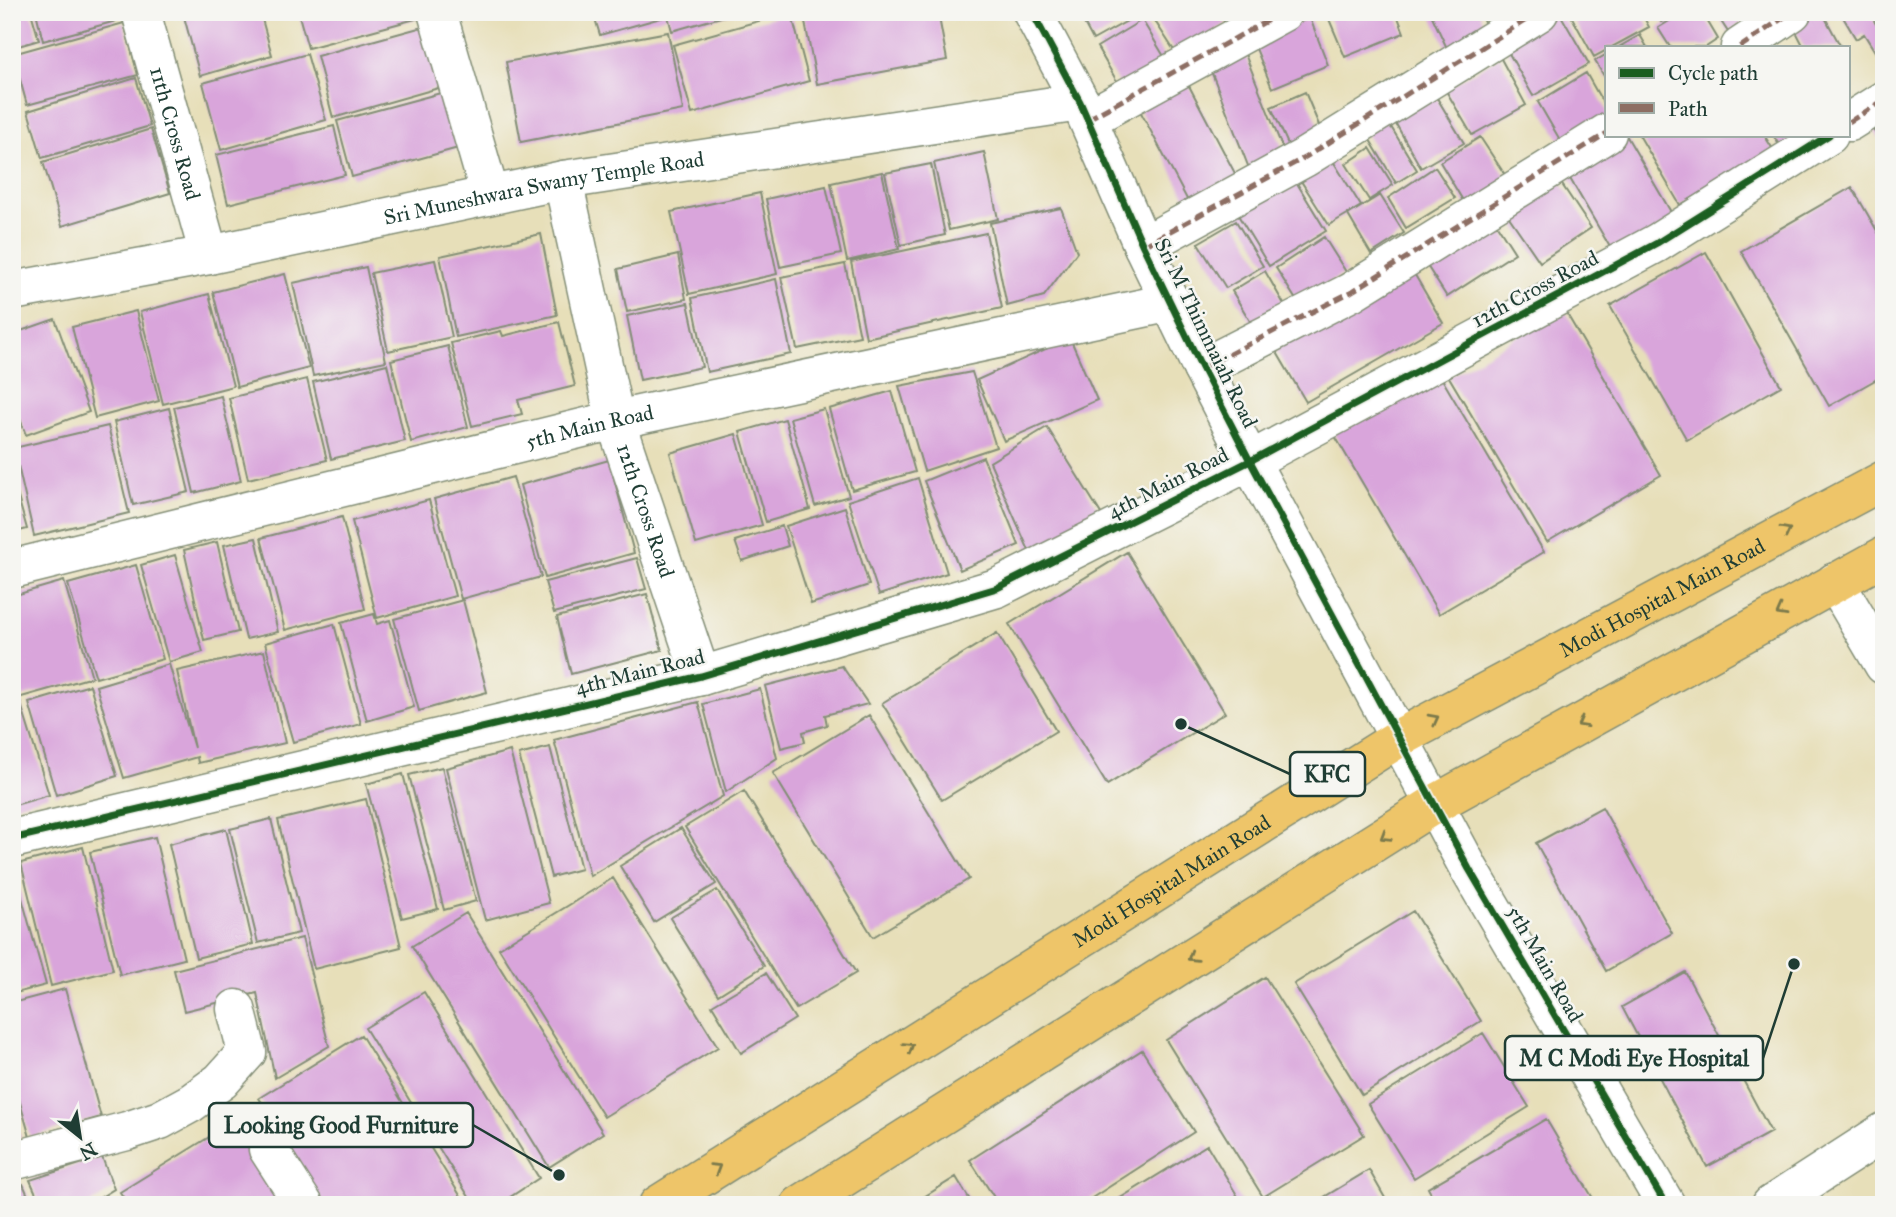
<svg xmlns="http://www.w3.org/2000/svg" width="1896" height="1217" font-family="'IM FELL Great Primer',serif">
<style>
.building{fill:#d9a5db}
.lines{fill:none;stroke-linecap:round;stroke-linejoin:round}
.minor-casing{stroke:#838e76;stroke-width:41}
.major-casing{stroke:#838e76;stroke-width:41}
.minor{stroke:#fff;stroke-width:38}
.major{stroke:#eec569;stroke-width:38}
.quiet{stroke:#8d6e63;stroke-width:5;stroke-dasharray:10 5;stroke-linecap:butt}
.cycleway-casing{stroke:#f6f6f2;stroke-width:11}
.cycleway{stroke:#1b5e20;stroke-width:7}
.oneway{stroke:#7c7a4c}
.labels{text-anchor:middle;stroke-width:5;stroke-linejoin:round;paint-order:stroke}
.street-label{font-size:21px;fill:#1f3d34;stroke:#f6f6f2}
.leader{fill:none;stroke:#1f3d34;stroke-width:2.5}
.callout-dot{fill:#1f3d34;stroke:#f6f6f2;stroke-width:2.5}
.callout{fill:#f6f6f2;stroke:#1f3d34;stroke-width:2.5}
.callout-label{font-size:23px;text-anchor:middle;font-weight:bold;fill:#1f3d34}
</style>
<rect width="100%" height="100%" fill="#f6f6f2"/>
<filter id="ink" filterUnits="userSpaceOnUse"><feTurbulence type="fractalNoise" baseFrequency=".0143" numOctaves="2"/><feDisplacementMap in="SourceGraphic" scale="14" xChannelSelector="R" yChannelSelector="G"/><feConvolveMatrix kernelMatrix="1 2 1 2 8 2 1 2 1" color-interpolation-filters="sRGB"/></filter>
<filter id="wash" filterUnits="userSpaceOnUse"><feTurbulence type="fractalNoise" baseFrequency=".00686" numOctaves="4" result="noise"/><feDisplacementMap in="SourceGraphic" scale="28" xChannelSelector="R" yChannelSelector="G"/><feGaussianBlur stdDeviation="1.57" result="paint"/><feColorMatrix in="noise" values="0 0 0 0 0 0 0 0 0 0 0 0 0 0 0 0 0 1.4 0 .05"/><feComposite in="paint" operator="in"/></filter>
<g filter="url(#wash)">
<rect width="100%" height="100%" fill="#e7dfb9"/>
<g id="blocks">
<path class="building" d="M12 12H31L39 40 12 48Z
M36 12H113L116 21 43 41Z
M260 12 272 55 200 76 183 13Z
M298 12H417L419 18 308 48Z
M593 12H735V13L672 31 668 16 600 35Z
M791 12 809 81 692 114 673 45Z
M803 12H938L947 60 817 84Z
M1078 12H1134L1136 16 1093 40Z
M1163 12H1218L1226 24 1177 55 1153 18Z
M1326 12H1396L1404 33 1345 57Z
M1430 12H1479L1492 39 1452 59Z
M1552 12H1559L1589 64 1533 96 1502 41Z
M1569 12H1641L1649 27 1612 47H1607V50L1594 57Z
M1655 12H1676L1661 22Z
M1684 12H1702L1718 39 1706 47H1670L1658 28Z
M1715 12H1758L1728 32Z
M1808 12H1822L1841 47H1804L1791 22Z
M1840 12H1869L1876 24 1884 19V66L1864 34 1856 39Z
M1310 18 1328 65 1272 88 1253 41Z
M1142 20 1168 63 1122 90 1097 47Z
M124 23 138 75 27 105 13 54Z
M426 26 442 87 333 118 317 56Z
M668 32 683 110 521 142 506 62Z
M1640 35 1647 47H1619Z
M1243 49 1288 162 1252 176 1208 63Z
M307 54 326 120 221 150 203 83Z
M1607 54V81L1595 61Z
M1500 57 1526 105 1472 135 1445 89Z
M1586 73 1607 110V129L1567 152 1538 102Z
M136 78 150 126 42 158 28 111Z
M1187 82 1238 179 1190 205 1138 107Z
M448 91 462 147 352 177 337 121Z
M1305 92 1324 137 1291 151 1271 107Z
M1434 93 1464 143 1421 168 1392 117Z
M1385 117 1417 170 1396 183 1364 130Z
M1884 125V145L1874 131Z
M334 126 345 175 228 204 216 155Z
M151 129 170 193 62 226 43 162Z
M1626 135 1675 219 1614 254 1565 170Z
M1639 135H1764L1774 151 1680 205Z
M1773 135H1815L1784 153Z
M1480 137 1513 187 1471 214 1440 162Z
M1370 148 1393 185 1369 200 1346 164Z
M984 152 998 219 949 230 934 163Z
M1333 161 1361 206 1329 225 1301 181Z
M931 164 945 235 901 245 885 173Z
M1435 167 1455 198 1406 228 1388 198Z
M882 172 899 249 847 261 831 183Z
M1295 180 1326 231 1269 266 1238 215Z
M1559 180 1591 228 1540 262 1507 214Z
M826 186 841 254 780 267 766 199Z
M1852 187 1884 243V375L1829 406 1741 251Z
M760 193 777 274 689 294 671 212Z
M1380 195 1404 233 1371 254 1348 215Z
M1061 208 1077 252 1044 296 1007 306 990 223Z
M1492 217 1515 253 1447 297 1424 261Z
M1236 221 1263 266 1226 288 1198 243Z
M986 233 1002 308 866 338 851 262Z
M541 234 557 315 456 337 440 256Z
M1324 237 1346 272 1298 303 1276 268Z
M1706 252 1781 386 1687 440 1610 306Z
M678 255 686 299 627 312 618 269Z
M435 260 452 337 388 351 371 273Z
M845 264 860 336 797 349 781 277Z
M366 267 386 361 313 376 293 283Z
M1412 270 1443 323 1306 402 1275 349Z
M1265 271 1285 306 1253 326 1232 291Z
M285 274 309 368 237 387 213 292Z
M776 279 791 354 707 372 692 298Z
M209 294 233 386 163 404 140 312Z
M688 303 702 367 640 380 627 316Z
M1564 309 1661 475 1547 542 1449 377Z
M136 311 159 401 95 418 72 327Z
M55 319 89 412 26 435 12 397V334Z
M559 322 575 386 518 400 522 414 472 426 451 343 501 331 503 336Z
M1070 338 1097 400 1004 441 977 380Z
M448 346 468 427 411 442 391 360Z
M1432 362 1544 552 1439 614 1328 424Z
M387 364 405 441 331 459 313 382Z
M972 372 996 447 924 471 899 386Z
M307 379 327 460 248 479 229 398Z
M892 391 915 472 852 490 829 409Z
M221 396 241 481 194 493 174 407Z
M169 408 189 492 133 505 114 422Z
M824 409 849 496 815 506 790 418Z
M785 419 810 509 766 522 740 432Z
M108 426 129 513 34 536 14 448Z
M1047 427 1103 517 1034 562 990 462Z
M736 434 762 525 696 544 670 453Z
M983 457 1019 545 960 570 924 481Z
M609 460 634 553 545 578 520 485Z
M12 476 27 529 12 533Z
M513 477 541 577 461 599 434 499Z
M918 478 947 573 879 595 848 501Z
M429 500 455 596 377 618 352 521Z
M845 507 869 585 811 604 786 526Z
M342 517 365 609 285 630 261 538Z
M782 526 788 546 742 561 735 541Z
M256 538 278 632 246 639 224 545Z
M217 542 238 632 204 640 184 550Z
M1127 552 1225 713 1107 785 1009 624Z
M175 555 203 652 169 662 141 565Z
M637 558 646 589 554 613 545 582Z
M136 565 163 659 96 678 68 584Z
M64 581 92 677 18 698 12 676V596Z
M647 594 662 650 571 674 557 617Z
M463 600 487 692 419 711 394 619Z
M374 614 377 624 390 620 414 707 367 721 341 623Z
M334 624 361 724 293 742 265 643Z
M997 633 1056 731 942 800 882 703Z
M264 651 285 743 198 763 197 757 124 778 96 686 169 664 194 748 177 671Z
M842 666 868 704 825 715 827 725 803 732 805 742 781 748 765 686Z
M90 685 117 776 56 795 29 703Z
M760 689 777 758 726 792 703 704Z
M20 701 49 795 12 806V703Z
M698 702 723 796 590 876 554 740Z
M869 715 969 879 873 937 773 773Z
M550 747 581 869 551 877 519 755Z
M510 751 549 903 485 920 446 768Z
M442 767 476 901 444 910 409 775Z
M403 774 438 909 402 918 366 784Z
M744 791 856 973 796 1009 685 827Z
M366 799 401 947 314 969 278 820Z
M1602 807 1672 933 1606 971 1536 843Z
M271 819 299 933 258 943 230 829Z
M681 828 716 884 654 922 620 866Z
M226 829 253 944 196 958 169 844Z
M155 837 184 959 120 975 90 852Z
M83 847 113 970 51 986 21 863Z
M12 862 46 985 12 994Z
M613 878 718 1047 604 1117 499 948Z
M717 890 764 966 718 995 670 918Z
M1413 911 1481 1021 1362 1095 1294 984Z
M466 913 603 1133 549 1167 412 946Z
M302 938 329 1046 275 1078 257 993 184 1011 174 970Z
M1685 972 1771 1132 1707 1167 1622 1007Z
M766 973 795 1019 741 1053 712 1005Z
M1265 977 1364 1135 1263 1197 1166 1040Z
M65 989 101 1117 30 1137 12 1075V1003Z
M424 992 539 1178 498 1205H474L365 1028Z
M1483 1033 1529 1107 1414 1178 1368 1104Z
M361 1035 466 1205H325L259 1098Z
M1142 1050 1194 1132 1081 1205H999L970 1160Z
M12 1111 21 1137 12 1140Z
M240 1118 294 1205H128L120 1192Z
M1546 1119 1597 1205H1437L1428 1188Z
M1207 1145 1243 1205H1109Z
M102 1157 114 1189 88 1205H41L30 1180Z
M1369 1170 1389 1205H1311Z
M956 1177 973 1205H911Z
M23 1184 32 1205H12V1189Z"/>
</g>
</g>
<g filter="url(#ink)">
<use href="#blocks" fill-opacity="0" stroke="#838e76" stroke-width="2"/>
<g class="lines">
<g class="minor-casing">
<g id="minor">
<path id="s1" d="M141 12 209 255"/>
<path d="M437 12 490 195"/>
<path d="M1032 12 1080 102 1143 246 1202 368 1250 461 1469 869 1666 1205"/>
<path d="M1740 47 1792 12"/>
<path d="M1088 119 1283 12"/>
<path d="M1849 122 1884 100"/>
<path id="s2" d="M563 180 615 420 701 676"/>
<path d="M1143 246 1304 158 1539 12"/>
<path id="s3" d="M12 291 209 255 563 180 1080 102"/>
<path d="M1202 368 1351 292 1607 133"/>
<path id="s4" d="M12 569 615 420 1172 302"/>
<path d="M1835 582 1884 665"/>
<path d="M12 839 701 676 997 588 1250 461 1657 243 1829 135"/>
<path d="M268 1149 304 1205"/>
<path d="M12 1161 127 1131 160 1120 191 1103 221 1081 247 1052 236 1009"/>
<path d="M1771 1205 1884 1132"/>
</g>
</g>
<g class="major-casing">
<g id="major">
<path id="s5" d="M658 1205 1399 738 1884 480"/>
<path d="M800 1205 1435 804 1884 556"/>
</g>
</g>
<use href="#minor" class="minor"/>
<use href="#major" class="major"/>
<path class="quiet" d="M1740 47 1792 12
M1088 119 1283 12
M1849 122 1884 100
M1143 246 1304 158 1539 12
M1202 368 1351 292 1607 133"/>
<g class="cycleway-casing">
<path id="cycleway" d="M1032 12 1080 102 1143 246 1202 368 1250 461 1469 869 1666 1205
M12 839 701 676 997 588 1250 461 1657 243 1829 135"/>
</g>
<use href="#cycleway" class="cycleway"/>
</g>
<defs><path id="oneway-chevron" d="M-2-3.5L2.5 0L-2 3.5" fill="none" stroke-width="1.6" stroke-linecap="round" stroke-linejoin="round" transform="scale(1.75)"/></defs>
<g class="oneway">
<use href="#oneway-chevron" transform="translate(1786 531) rotate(-28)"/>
<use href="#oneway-chevron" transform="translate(1781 612) rotate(151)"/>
<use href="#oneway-chevron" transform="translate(1434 719) rotate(-28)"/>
<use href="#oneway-chevron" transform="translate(1582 723) rotate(151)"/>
<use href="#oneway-chevron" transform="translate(1385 836) rotate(148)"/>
<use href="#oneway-chevron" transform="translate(1192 957) rotate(148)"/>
<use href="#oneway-chevron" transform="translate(909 1047) rotate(-32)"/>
<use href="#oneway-chevron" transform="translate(716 1168) rotate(-32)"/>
</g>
</g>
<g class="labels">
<g class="street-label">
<text dy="7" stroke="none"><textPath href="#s1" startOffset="126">11th Cross Road</textPath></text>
<text dy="7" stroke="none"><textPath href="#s3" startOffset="542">Sri Muneshwara Swamy Temple Road</textPath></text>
<text transform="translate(1535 289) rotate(-28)" y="7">12th Cross Road</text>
<text transform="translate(1206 333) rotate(64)" y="7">Sri M Thimmaiah Road</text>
<text dy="7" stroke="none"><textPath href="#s4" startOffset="595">5th Main Road</textPath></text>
<text transform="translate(1168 483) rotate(-27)" y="7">4th Main Road</text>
<text dy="7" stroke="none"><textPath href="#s2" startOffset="341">12th Cross Road</textPath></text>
<text dy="7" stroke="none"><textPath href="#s5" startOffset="1174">Modi Hospital Main Road</textPath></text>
<text transform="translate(640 672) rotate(-14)" y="7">4th Main Road</text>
<text dy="7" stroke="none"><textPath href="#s5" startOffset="607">Modi Hospital Main Road</textPath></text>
<text transform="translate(1545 964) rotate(60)" y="7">5th Main Road</text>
</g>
</g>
<path class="leader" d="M1181 724L1290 774M1794 964L1763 1058M559 1175L473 1125"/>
<g class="callout-dot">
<circle cx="1181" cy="724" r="7"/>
<circle cx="1794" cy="964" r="7"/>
<circle cx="559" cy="1175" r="7"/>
</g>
<g class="callout">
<rect x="1290" y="752" width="75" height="44" rx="7"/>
<rect x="1505" y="1036" width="258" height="44" rx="7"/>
<rect x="209" y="1103" width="264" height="44" rx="7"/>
</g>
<g class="callout-label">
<text x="1327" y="782">KFC</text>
<text x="1634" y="1066">M C Modi Eye Hospital</text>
<text x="341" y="1133">Looking Good Furniture</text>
</g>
<rect width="1896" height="1217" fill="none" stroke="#f6f6f2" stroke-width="42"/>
<rect x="1605" y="46" width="245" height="91" fill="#f6f6f2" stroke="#a0aca6" stroke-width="2"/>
<rect x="1619" y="68" width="35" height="10" fill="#1b5e20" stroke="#a0aca6" stroke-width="2"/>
<text x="1668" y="80" font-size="21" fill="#1f3d34">Cycle path</text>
<rect x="1619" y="103" width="35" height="10" fill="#8d6e63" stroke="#a0aca6" stroke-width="2"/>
<text x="1668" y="116" font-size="21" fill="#1f3d34">Path</text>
<g transform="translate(80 1137) rotate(150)" stroke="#f6f6f2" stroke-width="5" paint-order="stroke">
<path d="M0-5L12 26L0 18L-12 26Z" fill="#1f3d34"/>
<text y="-10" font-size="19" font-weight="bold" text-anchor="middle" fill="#1f3d34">N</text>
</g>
</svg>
